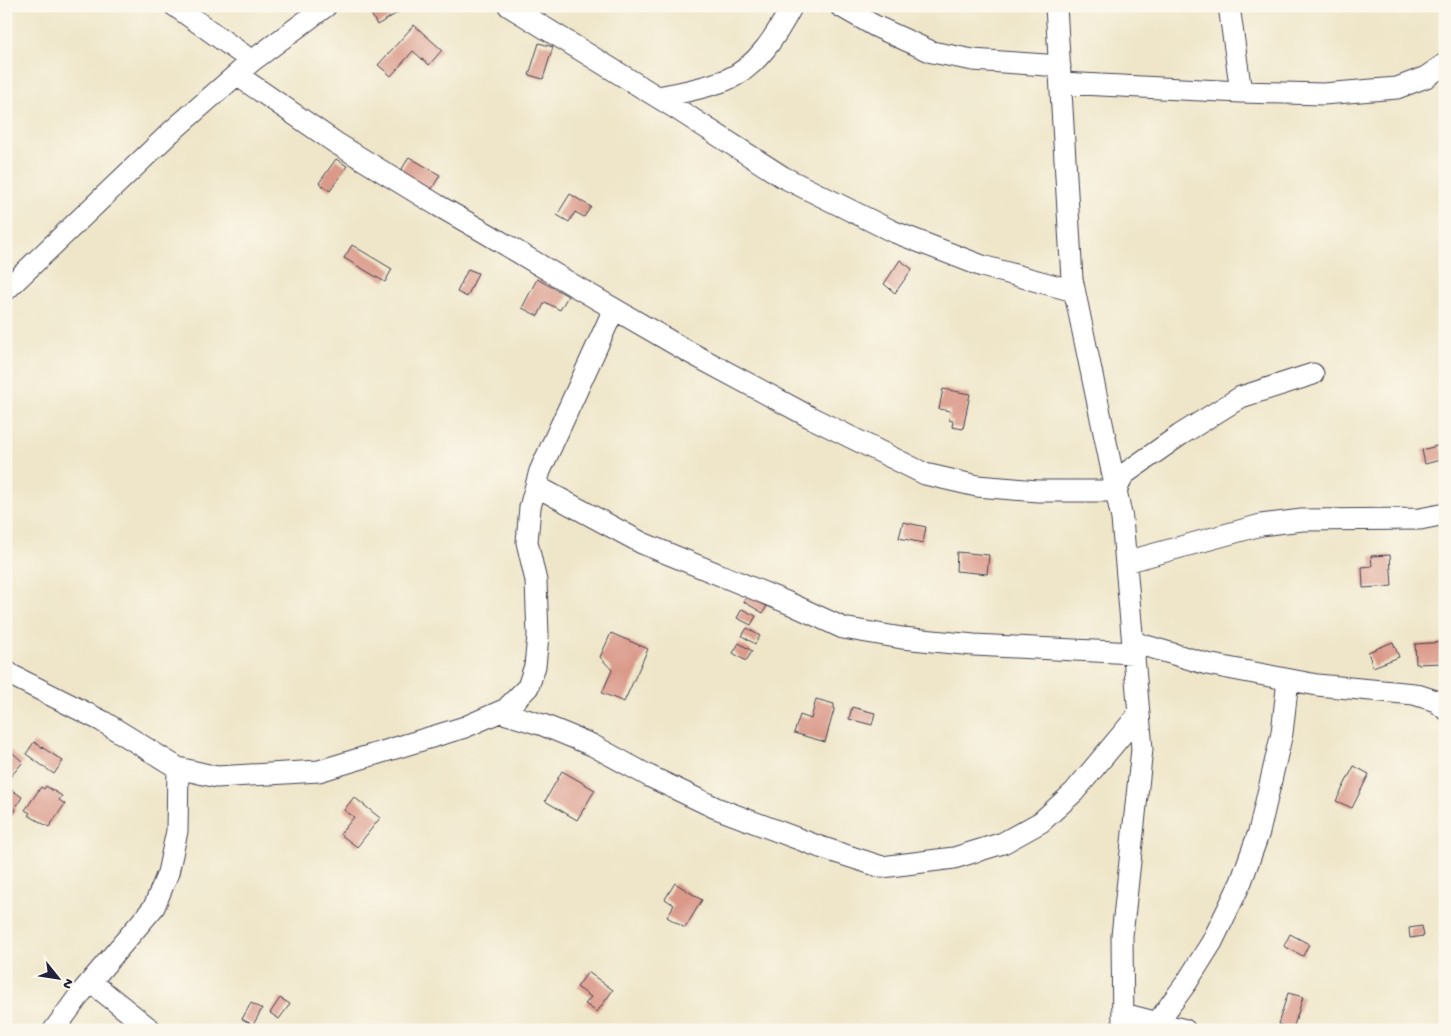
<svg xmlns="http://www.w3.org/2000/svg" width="1451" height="1036" font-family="'Gochi Hand',sans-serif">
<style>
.building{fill:#da9989}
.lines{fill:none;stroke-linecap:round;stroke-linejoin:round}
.minor-casing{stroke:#413f50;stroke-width:23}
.minor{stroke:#fff;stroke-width:21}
</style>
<rect width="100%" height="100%" fill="#fbf7ec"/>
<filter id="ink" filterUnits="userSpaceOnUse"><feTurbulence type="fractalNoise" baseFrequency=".02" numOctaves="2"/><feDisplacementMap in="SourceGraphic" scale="10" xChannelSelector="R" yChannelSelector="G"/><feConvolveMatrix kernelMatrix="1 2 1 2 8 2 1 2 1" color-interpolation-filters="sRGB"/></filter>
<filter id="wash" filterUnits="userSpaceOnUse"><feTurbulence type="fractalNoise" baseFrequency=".0096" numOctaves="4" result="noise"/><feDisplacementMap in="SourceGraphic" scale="20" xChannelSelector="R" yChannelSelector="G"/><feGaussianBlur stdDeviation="1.12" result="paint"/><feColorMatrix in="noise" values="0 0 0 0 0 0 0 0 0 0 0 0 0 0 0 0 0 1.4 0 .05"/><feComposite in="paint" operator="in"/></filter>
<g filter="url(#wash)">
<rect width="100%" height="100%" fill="#efe6c9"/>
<g id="blocks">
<path class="building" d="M367 6H402L404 9 377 25Z
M414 25 442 50 429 65 413 51 391 76 378 65Z
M539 43 553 47 543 79 529 75Z
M409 157 440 175 430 192 399 174Z
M336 159 347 166 330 191 319 183Z
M570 194 591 207 584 217 575 212 569 222 557 215Z
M352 245 392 269 385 282 344 258Z
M900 260 912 269 895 293 884 284Z
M468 269 478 273 467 297 457 292Z
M537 279 568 296 560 310 545 302 538 316 522 308Z
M943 389 970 394 963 429 952 427 953 421 949 420 950 411 939 409Z
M1445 406V424L1439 409Z
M1440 445 1444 459 1425 464 1422 450Z
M903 522 926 527 923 543 899 538Z
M957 552 989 555 987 574 956 571Z
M1390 555 1392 586 1363 588 1362 567 1372 566 1371 556Z
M751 589 770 600 763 613 744 602Z
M742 609 756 616 751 625 737 618Z
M747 628 760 636 755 644 742 636Z
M611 633 648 649 624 702 602 693 612 670 600 657Z
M1393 642 1399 657 1373 667 1368 652Z
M1445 642V663L1416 664 1415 644Z
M739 643 752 651 746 661 733 653Z
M816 699 834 704V710L825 742 794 733 800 715 811 719Z
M852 707 875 713 872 725 849 719Z
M34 742 63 761 54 774 26 754Z
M6 747 23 762 6 782Z
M1354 766 1369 774 1352 808 1336 801Z
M562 771 595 790 577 820 545 801Z
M46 786 62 796 59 800 65 804 49 827 28 815 30 813 25 810 41 787 44 789Z
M9 788 22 797 15 809 16 810 6 824V791Z
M354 797 380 818 357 847 340 834 354 817 344 810Z
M675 883 702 900 685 928 667 917 674 905 665 899Z
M1422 926 1424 936 1410 938 1409 928Z
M1290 934 1309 944 1303 956 1284 946Z
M588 972 613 990 597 1012 585 1004 591 997 577 987Z
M1288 993 1303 997 1293 1029 1278 1024Z
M280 998 290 1004 279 1019 270 1013Z
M251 1003 262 1009 253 1025 242 1019Z"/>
</g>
</g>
<g filter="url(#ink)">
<use href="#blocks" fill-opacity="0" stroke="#413f50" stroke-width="1"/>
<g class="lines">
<g class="minor-casing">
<path id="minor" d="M175 6 252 61
M509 6 677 109 783 177 892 231 982 266 1074 291
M840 6 875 26 932 52 973 60 1060 66
M1056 6 1072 279 1122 519 1142 749 1122 936 1123 1030
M1229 6 1241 92
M237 75 336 143 437 205 486 233 573 285 687 351 810 417 925 474 977 486 1038 491H1116L1123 475 1180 435 1241 397 1313 374
M1061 83 1241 92 1323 94 1397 88 1426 77 1445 64
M658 97C680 93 704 88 726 80 757 68 777 34 792 6
M6 290 171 132 252 61 326 6
M536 486 642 543 791 604 843 628 902 638 974 645 1134 653
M1126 562 1261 525 1302 520 1420 519 1445 514
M1133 642 1207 664 1317 685 1414 694 1436 701 1445 709
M6 671 13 676 102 721 178 768 217 777 319 771 465 727 506 709 528 687 535 666 538 636 536 581 527 542 530 507 540 471 614 309
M500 712 543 725 592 745 649 776 716 808 820 847 882 867 954 858 1003 843 1041 822 1074 792 1139 714
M91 982 151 1030
M1123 1014 1185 1030
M1157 1023 1187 982 1212 942 1241 882 1259 832 1282 733 1288 680
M54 1030 81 993 154 907 168 873 177 831 178 768"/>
</g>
<use href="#minor" class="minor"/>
</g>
</g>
<rect width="1451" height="1036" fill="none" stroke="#fbf7ec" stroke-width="25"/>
<g transform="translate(58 978) rotate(120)" stroke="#fbf7ec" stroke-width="4" paint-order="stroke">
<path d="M0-4L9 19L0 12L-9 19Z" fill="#22223b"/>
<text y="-8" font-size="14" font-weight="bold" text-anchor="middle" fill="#22223b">N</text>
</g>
</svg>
